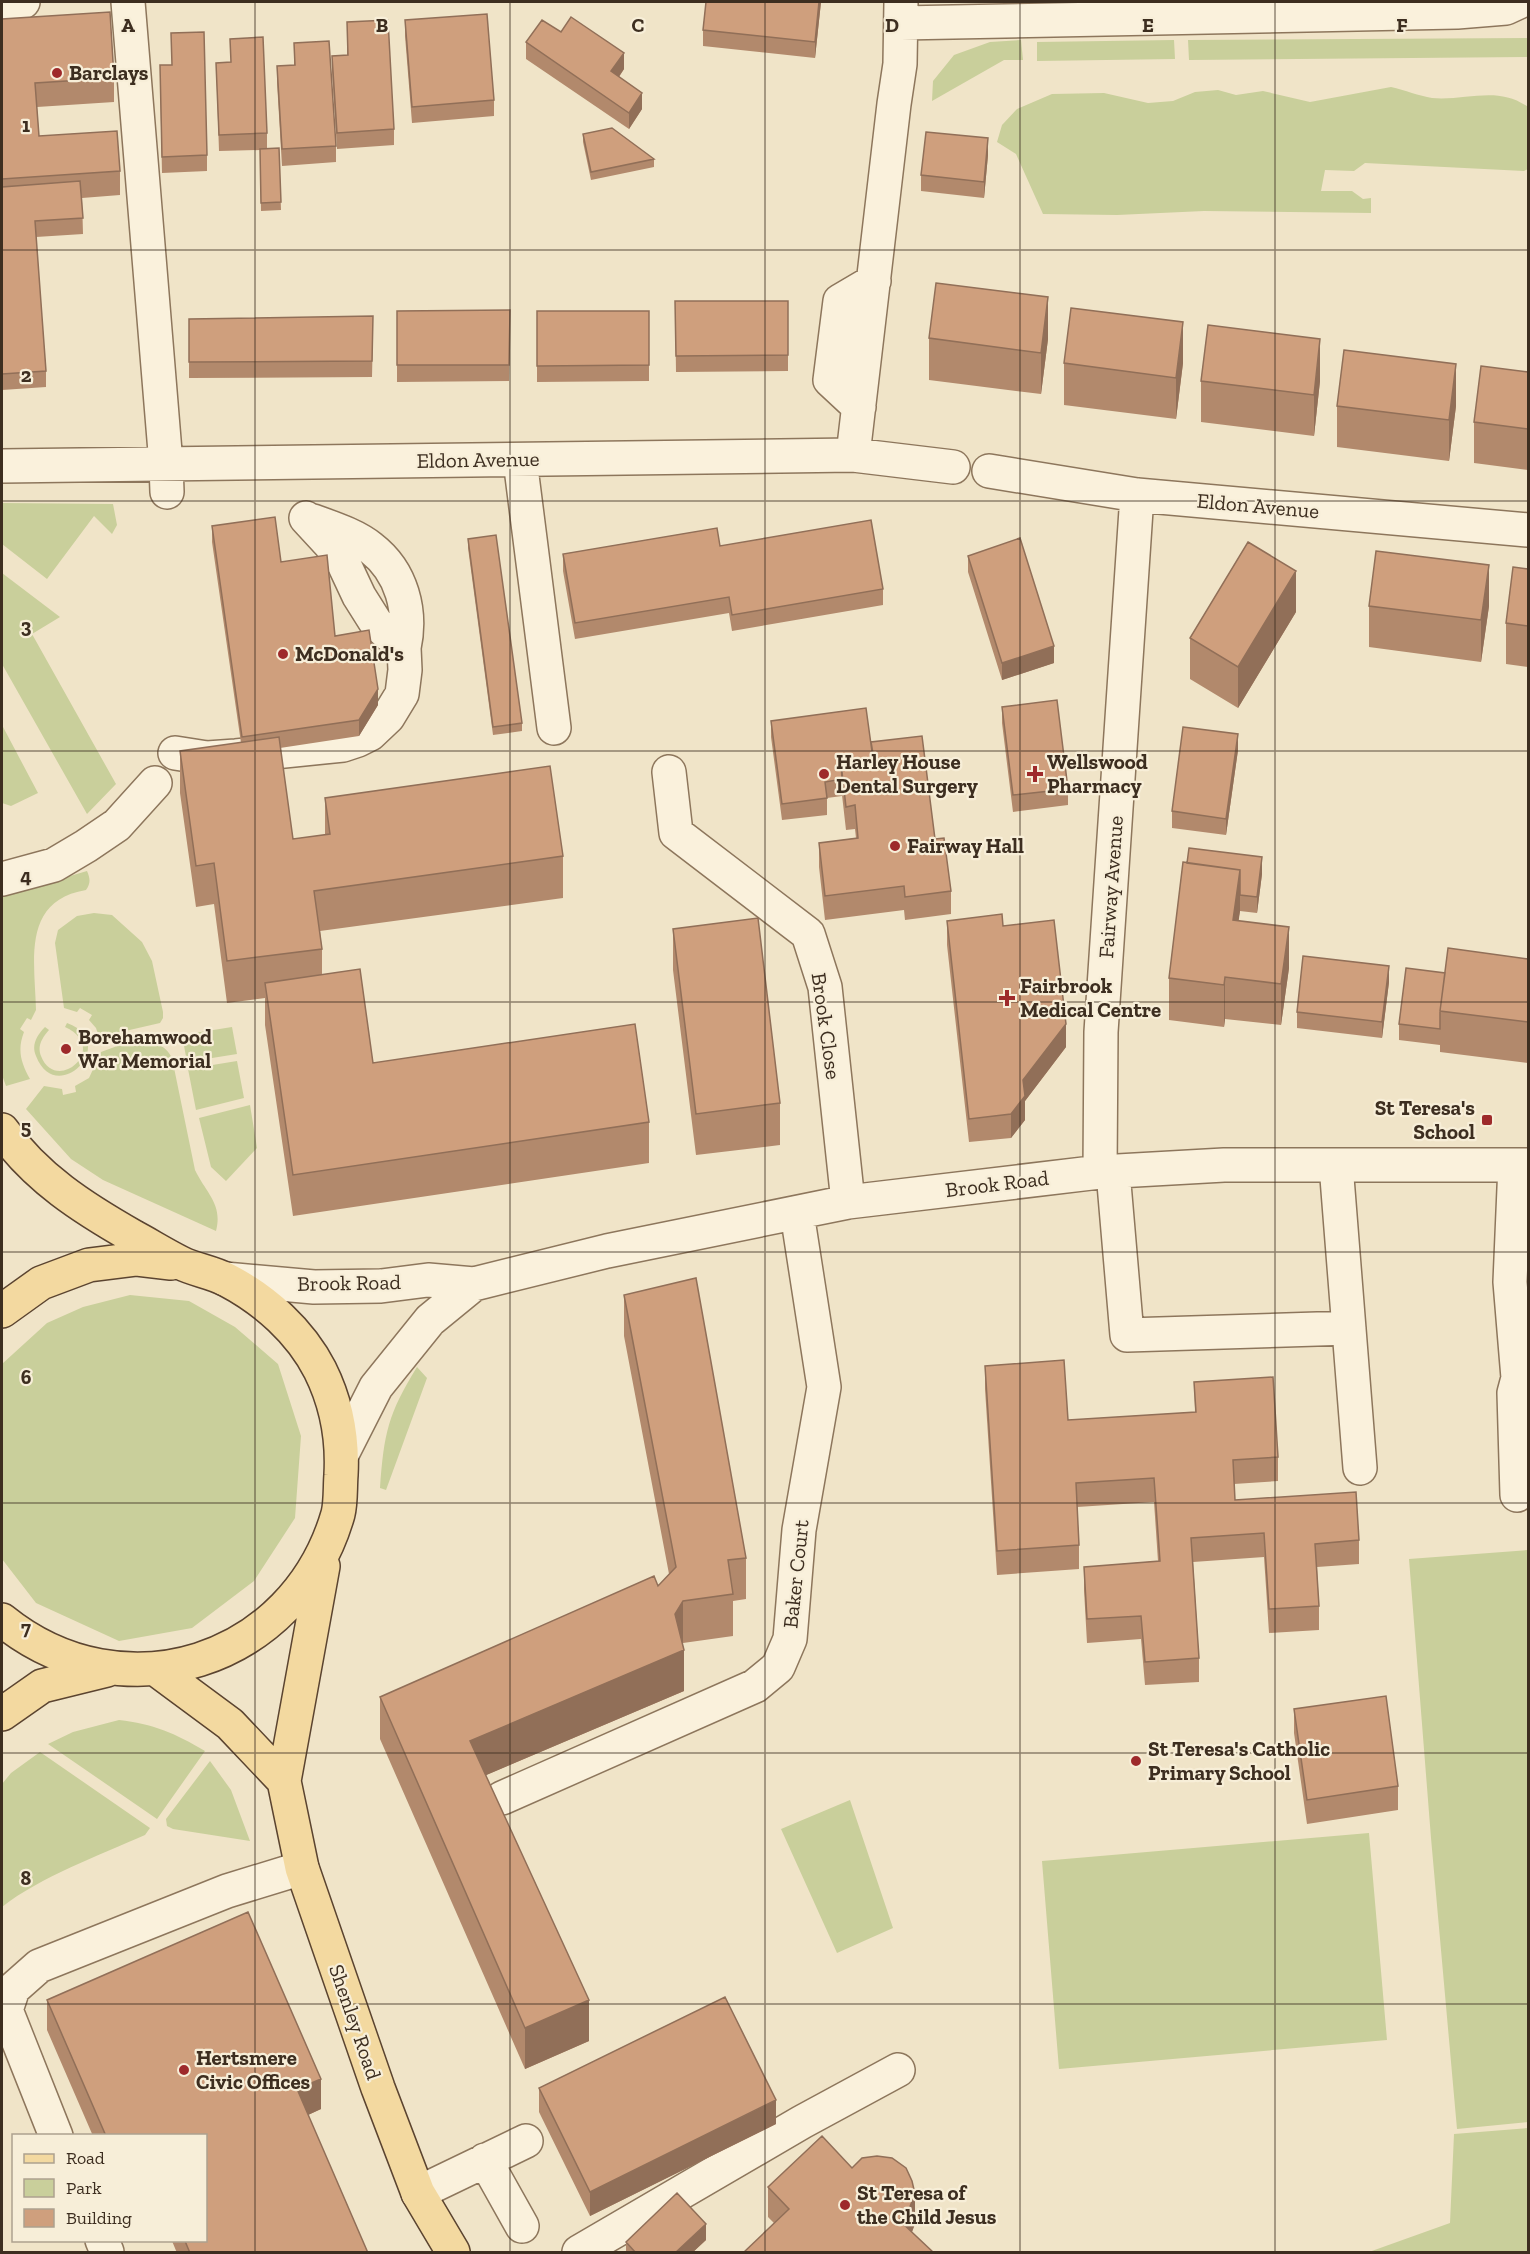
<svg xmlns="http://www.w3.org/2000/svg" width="1530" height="2254" font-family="'Zilla Slab',serif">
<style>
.green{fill:#c9cf9b}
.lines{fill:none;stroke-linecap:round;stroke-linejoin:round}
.minor-casing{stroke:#8d765c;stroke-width:36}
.major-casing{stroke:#5b4430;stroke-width:36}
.minor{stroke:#faf1dc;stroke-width:33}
.major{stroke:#f3d9a0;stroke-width:33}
.wall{fill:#b2896c}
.shaded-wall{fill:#916f58}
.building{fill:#cf9f7d;stroke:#916f58;stroke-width:1.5}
.grid{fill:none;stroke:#3d2e20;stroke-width:1.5;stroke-opacity:0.55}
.poi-dot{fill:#9e2a2b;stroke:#f7eed8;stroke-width:2}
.labels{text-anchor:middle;stroke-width:4.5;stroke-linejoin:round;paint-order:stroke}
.poi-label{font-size:21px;font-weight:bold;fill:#3d2e20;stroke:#f7eed8;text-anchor:start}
.street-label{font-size:21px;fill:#3d2e20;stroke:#f7eed8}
.grid-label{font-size:20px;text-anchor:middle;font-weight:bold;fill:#3d2e20;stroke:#f7eed8;stroke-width:4.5;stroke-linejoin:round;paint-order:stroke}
</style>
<rect width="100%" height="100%" fill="#f0e4c8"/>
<path class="green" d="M1528 38V57L1189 60 1188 40Z
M1021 40 1023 60H1004L932 101 933 81 954 55 990 42Z
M1174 40 1175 59 1037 61V42Z
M1391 87C1405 90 1419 96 1432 98 1466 101 1498 85 1528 107V169L1524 171 1365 163 1354 171 1325 170 1321 191H1352L1363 199 1371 198V213L1204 211 1117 215 1043 214 1016 154 997 142 1002 125 1017 109 1052 94 1104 93 1148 103 1173 101 1195 92 1218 90 1236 95 1263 91 1310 102Z
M2 503 113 504 117 525 112 534 94 516 47 579 2 544Z
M2 573 60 617 32 634 116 784 87 814 2 664Z
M2 725 38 793 11 806 2 803Z
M87 871C90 878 91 883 86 890 21 901 35 962 36 1010L31 1020 27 1018 20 1029 24 1032C17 1050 21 1063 30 1079L6 1086 2 1075V896Z
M94 913 112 915 142 942 152 961 163 1012V1018L160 1023 99 1037 96 1028 89 1020 92 1015 80 1008 77 1012 64 1008 55 943 58 930 77 916Z
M67 1023C121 1043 56 1108 36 1056 31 1045 37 1035 45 1027L49 1030C42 1038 37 1046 41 1056 56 1095 111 1048 65 1027Z
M232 1027 237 1054 187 1062 182 1035Z
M142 1042C156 1044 165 1044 172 1058L195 1170C206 1193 223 1204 216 1231L103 1180 71 1159 26 1109 44 1086 62 1089 63 1095 76 1092 75 1086 89 1078 101 1052 120 1045Z
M237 1061 244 1098 196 1110 188 1069Z
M250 1105 257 1148 226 1181 211 1167 199 1118Z
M130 1295 189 1301 235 1327 278 1364 301 1436 295 1518 254 1581 192 1628 119 1641 36 1603 2 1559V1364L47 1323 83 1307Z
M417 1367 427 1378 386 1490 380 1488C384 1433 388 1414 417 1367Z
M1528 1550V2122L1457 2129 1431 1838 1409 1559Z
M119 1720C153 1724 175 1733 205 1751L157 1819 48 1744 73 1732Z
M40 1752 150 1828 145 1835C100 1855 40 1877 2 1907V1784L11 1773Z
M210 1761 231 1790 250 1841 173 1829 167 1826 166 1819Z
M850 1800 893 1928 837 1953 781 1829Z
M1369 1833 1387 2040 1059 2069 1042 1861Z
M1528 2128V2252H1369L1450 2223 1454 2134Z"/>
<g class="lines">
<g class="minor-casing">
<path id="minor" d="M128 2 166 464 167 492
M2 3 23 2
M901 23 1457 12 1506 8 1519 2
M859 407 830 380 840 301 874 281
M853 455 894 104 900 64 901 2
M520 460 554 728
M2 466 853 455 953 467
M989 471 1137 495 1528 530
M313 521C332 528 355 535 371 548 402 572 412 611 404 648
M175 753 207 758 236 756 343 745 358 740 370 734 388 717 402 694 405 670 404 648 376 623 359 596 344 564 330 544 306 518
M669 772 676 833 808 934 825 987 848 1202
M2 879 54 865 86 846 117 825 155 783
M1336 1165 1360 1468
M1515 1165 1510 1282 1518 1378 1514 1393 1517 1495
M1100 1172 1101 1032 1137 495
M1113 1172 1127 1335 1349 1328
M225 1279 314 1287 381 1286 428 1280 474 1284 607 1251 848 1202 1100 1172 1224 1165H1528
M342 1454 376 1387 430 1320 474 1284
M502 1798 755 1686 778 1667 790 1639 799 1530 824 1387 797 1213
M56 2136 6 2010 13 1989 39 1966 227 1891 302 1868
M485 2160 522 2226
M418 2193 526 2141
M102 2240 107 2252
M579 2252 802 2122 898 2070"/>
</g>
<g class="major-casing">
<path id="major" d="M2 1130C36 1178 83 1208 134 1237 149 1245 165 1255 181 1263 195 1270 212 1272 227 1280 265 1300 300 1331 320 1370 336 1402 343 1439 341 1475 340 1487 341 1502 338 1514 295 1663 123 1718 2 1620
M2 1311 41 1283 89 1265 137 1259 171 1263
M323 1566 284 1781 302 1868 378 2088 418 2193 453 2252
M157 1670 230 1724 284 1781
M2 1714 42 1686 107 1670"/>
</g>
<use href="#minor" class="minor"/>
<use href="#major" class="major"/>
</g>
<path class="wall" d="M706 2H821L815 58 703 46V30Z
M2 19 114 78V102L37 107 39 136 120 171V195L82 198 83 234 36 237 46 371V387L2 390Z
M405 20 494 100V116L412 123 405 36Z
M347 22 394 129V145L337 149 332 72V56L347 55Z
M230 39 267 133V149L279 148 281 210 261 211 260 150 219 151 216 63 231 62Z
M526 42 624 69 619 77 642 109 629 129 526 59Z
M294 43 336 146V162L282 166 277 82V66L294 65Z
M160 81 207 155V171L162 173Z
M583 134 654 159V167L591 180 583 142Z
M988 155 984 198 921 191V175Z
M675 301H788V371L676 372Z
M510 310 509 381 397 382V311Z
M537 311H649V381L537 382Z
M189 319 373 332 372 377 189 378Z
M929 338 1048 339 1041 394 929 380Z
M1064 363H1183L1176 419 1064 405Z
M1528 372V470L1474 463V422Z
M1201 381H1320L1314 436 1201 422Z
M1337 406H1456L1449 461 1337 447Z
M212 526 281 562 335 636 378 705 359 736 280 748 293 839 325 835V798L563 856V898L320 931 322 949V975L373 1063 649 1122V1163L293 1216 265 1025V998L227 1003 214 904 196 907 180 793V751L241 743 212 542Z
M468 539 522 723V731L493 735 468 548Z
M720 546 883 589V605L732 631 729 613 575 639 563 571V554Z
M968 556 1054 663 1002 680 968 572Z
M1528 569V667L1506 664V623Z
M1369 606H1489L1481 662 1369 647Z
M1296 612 1238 708 1190 679V638Z
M1002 707 1068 789V805L1013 812 1002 723Z
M771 721 871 748 935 839 951 891V914L905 920 904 910 825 920 819 867V843L856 838 855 829 846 830 842 795V796L827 798V815L782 820 771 737Z
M1238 750 1226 835 1172 828V811Z
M1183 862 1262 874 1257 913 1240 911 1238 921 1289 968 1281 1025 1225 1019 1224 1027 1169 1020V978Z
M947 921 1003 926 1066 1047 1025 1101V1120L1011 1138 969 1142 947 945Z
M673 929 780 1103V1145L696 1155 673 970Z
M1528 959V1063L1440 1052V1045L1399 1040V1024L1445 973Z
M1389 982 1382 1038 1297 1028V1012Z
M624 1295 746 1558V1599L733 1601V1636L683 1643V1644L684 1691 486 1775 589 2041 525 2069 380 1739V1697L658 1586 669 1574 624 1336Z
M985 1366 1068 1420 1195 1412 1194 1382 1278 1457V1481L1234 1484 1235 1500 1359 1540V1564L1317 1567 1319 1606V1630L1269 1633 1264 1557 1193 1562 1199 1658V1682L1145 1685 1141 1639 1087 1643 1084 1590V1567L1158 1561 1154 1502 1077 1507 1079 1545V1569L997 1575 985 1389Z
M1294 1709 1398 1786V1810L1307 1824 1294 1733Z
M47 2000 321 2109 308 2115 368 2253H177L172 2241H206V2136H93L47 2030Z
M539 2088 776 2124 590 2216 539 2112Z
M852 2168 915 2224 912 2232 774 2223 768 2217V2187Z
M706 2240 692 2253H626V2242Z"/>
<path class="shaded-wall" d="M819 2H821L815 58V42Z
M624 53V69L611 88V71Z
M642 93V109L629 129V113Z
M988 138V155L984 198V182Z
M1048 297V339L1041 394V353Z
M1183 322V363L1176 419V378Z
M1320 339V381L1314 436V395Z
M1456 364V406L1449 461V420Z
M1489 565V606L1481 662V620Z
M1296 571V612L1238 708V667Z
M1054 646V663L1002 680V663Z
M378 689V705L359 736V720Z
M1238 734V750L1226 835V819Z
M1262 857V874L1257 913V897Z
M1240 870V911L1233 961V920Z
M1289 927V968L1281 1025V984Z
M1389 966V982L1382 1038V1022Z
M1225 977V1019L1224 1027V985Z
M1066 1024V1047L1025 1101V1120L1011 1138V1114L1023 1080Z
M683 1601V1643L676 1653 684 1650V1691L470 1782V1741L675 1614Z
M589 2000V2041L525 2069V2028Z
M321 2079V2109L297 2120V2089Z
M776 2100V2124L590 2216V2192Z
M915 2194V2224L909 2239 899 2220Z
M706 2224V2240L692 2253H675Z"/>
<path class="building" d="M706 2H819L815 42 703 30Z
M110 12 114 78 35 83 39 136 117 131 120 171 2 179V19Z
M487 14 494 100 412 107 405 20Z
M571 17 624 53 611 71 642 93 629 113 526 42 542 20 561 32Z
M388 20 394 129 337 133 332 56 348 55 347 22Z
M204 32 207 155 162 157 160 65H172L171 33Z
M263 37 267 133 219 135 216 63 231 62 230 39Z
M329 41 336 146 282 149 277 66 295 65 294 43Z
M612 128 654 159 591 172 583 134Z
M926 132 988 138 984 182 921 175Z
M279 148 281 202 261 203 260 149Z
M80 181 83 218 35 221 46 371 2 374V187Z
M936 283 1048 297 1041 353 929 338Z
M675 301H788V355L676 356Z
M1071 308 1183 322 1176 378 1064 363Z
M510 310 509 365H397V311Z
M537 311H649V365L537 366Z
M373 316 372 361 189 362V319Z
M1208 325 1320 339 1314 395 1201 381Z
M1344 350 1456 364 1449 420 1337 406Z
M1481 366 1528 372V429L1474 422Z
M275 517 281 562 327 555 335 636 369 630 378 689 359 720 242 737 212 526Z
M871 520 883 589 732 615 729 597 575 623 563 554 717 528 720 546Z
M496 535 522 723 493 727 468 539Z
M1020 538 1054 646 1002 663 968 556Z
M1248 542 1296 571 1238 667 1190 638Z
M1376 551 1489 565 1481 620 1369 606Z
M1513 567 1528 569V626L1506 623Z
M1057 700 1068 789 1013 795 1002 707Z
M866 708 873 759 841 763 842 779 825 782 827 798 782 804 771 721Z
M1183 727 1238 734 1226 819 1172 811Z
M922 736 935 839 944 838 951 891 905 897 904 886 825 896 819 843 858 838 855 805 846 807 841 763 874 759 871 742Z
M279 737 293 839 330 834 325 798 550 766 563 856 314 891 322 949 227 961 214 863 196 866 180 751Z
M1189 848 1262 857 1257 897 1240 895V870L1187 863Z
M1183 862 1240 870 1233 920 1289 927 1281 984 1225 977 1224 985 1169 978Z
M1002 914 1003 926 1054 920 1066 1024 1023 1080 1025 1096 1011 1114 969 1119 947 921Z
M758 918 780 1103 696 1114 673 929Z
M1448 948 1528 959V1022L1440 1011Z
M1303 956 1389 966 1382 1022 1297 1012Z
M1406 968 1445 973 1440 1011V1029L1399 1024Z
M360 969 373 1063 635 1024 649 1122 293 1175 265 983Z
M696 1278 746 1558 728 1560 733 1594 683 1601 675 1614 684 1650 470 1741 589 2000 525 2028 380 1697 654 1576 658 1586 676 1567 624 1295Z
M1064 1360 1068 1420 1196 1412 1194 1382 1273 1377 1278 1457 1233 1460 1235 1500 1356 1492 1359 1540 1315 1544 1319 1606 1269 1609 1264 1533 1191 1538 1199 1658 1145 1662 1141 1616 1087 1619 1084 1567 1160 1561 1154 1478 1076 1483 1079 1545 997 1551 985 1366Z
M1386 1696 1398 1786 1307 1800 1294 1709Z
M248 1912 321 2079 297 2089 368 2253H190L185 2241H206V2136H106L47 2000Z
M725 1997 776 2100 590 2192 539 2088Z
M822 2136 852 2168 862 2158 877 2156 892 2158 906 2168 912 2181 915 2194 909 2209 899 2220 934 2253H743L789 2209 768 2187Z
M677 2193 706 2224 675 2253H636L626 2242Z"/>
<path class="grid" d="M255 2V2252M510 2V2252M765 2V2252M1020 2V2252M1275 2V2252M2 250H1528M2 501H1528M2 751H1528M2 1002H1528M2 1252H1528M2 1503H1528M2 1753H1528M2 2004H1528"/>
<g class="poi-dot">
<circle cx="57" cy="73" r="6"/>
<circle cx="283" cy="654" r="6"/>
<circle cx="824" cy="774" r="6"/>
<path d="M1032 765h6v6h6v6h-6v6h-6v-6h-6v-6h6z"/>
<circle cx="895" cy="846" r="6"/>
<path d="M1004 989h6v6h6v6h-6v6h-6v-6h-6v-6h6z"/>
<circle cx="66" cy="1049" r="6"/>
<rect x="1481" y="1114" width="12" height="12" rx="3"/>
<circle cx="1136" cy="1761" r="6"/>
<circle cx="184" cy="2070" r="6"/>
<circle cx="845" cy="2205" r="6"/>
</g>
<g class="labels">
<g class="poi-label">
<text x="69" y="80">Barclays</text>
<text x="295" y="661">McDonald's</text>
<text x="836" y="769">Harley House<tspan x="836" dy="24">Dental Surgery</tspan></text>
<text x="1047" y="769">Wellswood<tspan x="1047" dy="24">Pharmacy</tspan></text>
<text x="907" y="853">Fairway Hall</text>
<text x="1020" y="993">Fairbrook<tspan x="1020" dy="24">Medical Centre</tspan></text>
<text x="78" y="1044">Borehamwood<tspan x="78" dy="24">War Memorial</tspan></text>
<text x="1475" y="1115" text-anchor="end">St Teresa's<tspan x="1475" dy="24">School</tspan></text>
<text x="1148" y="1756">St Teresa's Catholic<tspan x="1148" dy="24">Primary School</tspan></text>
<text x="196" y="2065">Hertsmere<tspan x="196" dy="24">Civic Offices</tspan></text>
<text x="857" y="2200">St Teresa of<tspan x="857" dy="24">the Child Jesus</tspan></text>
</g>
<g class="street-label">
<text transform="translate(478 460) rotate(-1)" y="7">Eldon Avenue</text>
<text transform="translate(1258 506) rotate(5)" y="7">Eldon Avenue</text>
<text transform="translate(1111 887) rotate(-86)" y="7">Fairway Avenue</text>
<text transform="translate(826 1026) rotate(82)" y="7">Brook Close</text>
<text transform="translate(997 1184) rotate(-7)" y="7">Brook Road</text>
<text transform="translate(349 1283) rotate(-1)" y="7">Brook Road</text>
<text transform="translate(796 1574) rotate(-84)" y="7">Baker Court</text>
<text transform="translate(355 2022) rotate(71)" y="7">Shenley Road</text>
</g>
</g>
<g class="grid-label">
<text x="128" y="32">A</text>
<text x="382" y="32">B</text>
<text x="638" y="32">C</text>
<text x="892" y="32">D</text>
<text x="1148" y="32">E</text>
<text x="1402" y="32">F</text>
<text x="26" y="132">1</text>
<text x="26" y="382">2</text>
<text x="26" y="633">3</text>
<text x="26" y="883">4</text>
<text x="26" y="1134">5</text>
<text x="26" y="1384">6</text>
<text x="26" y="1635">7</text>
<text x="26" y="1885">8</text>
</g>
<rect width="1530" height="2254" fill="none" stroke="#3d2e20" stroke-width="6"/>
<rect x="12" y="2134" width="195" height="108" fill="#f7eed8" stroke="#ada18e" stroke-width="1.5"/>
<rect x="24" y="2154" width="30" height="9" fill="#f3d9a0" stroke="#ada18e" stroke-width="1.5"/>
<text x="66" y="2164" font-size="18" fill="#3d2e20">Road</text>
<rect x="24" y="2179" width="30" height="18" fill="#c9cf9b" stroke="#ada18e" stroke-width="1.5"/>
<text x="66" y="2194" font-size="18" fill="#3d2e20">Park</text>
<rect x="24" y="2209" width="30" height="18" fill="#cf9f7d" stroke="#ada18e" stroke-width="1.5"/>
<text x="66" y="2224" font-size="18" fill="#3d2e20">Building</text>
</svg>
